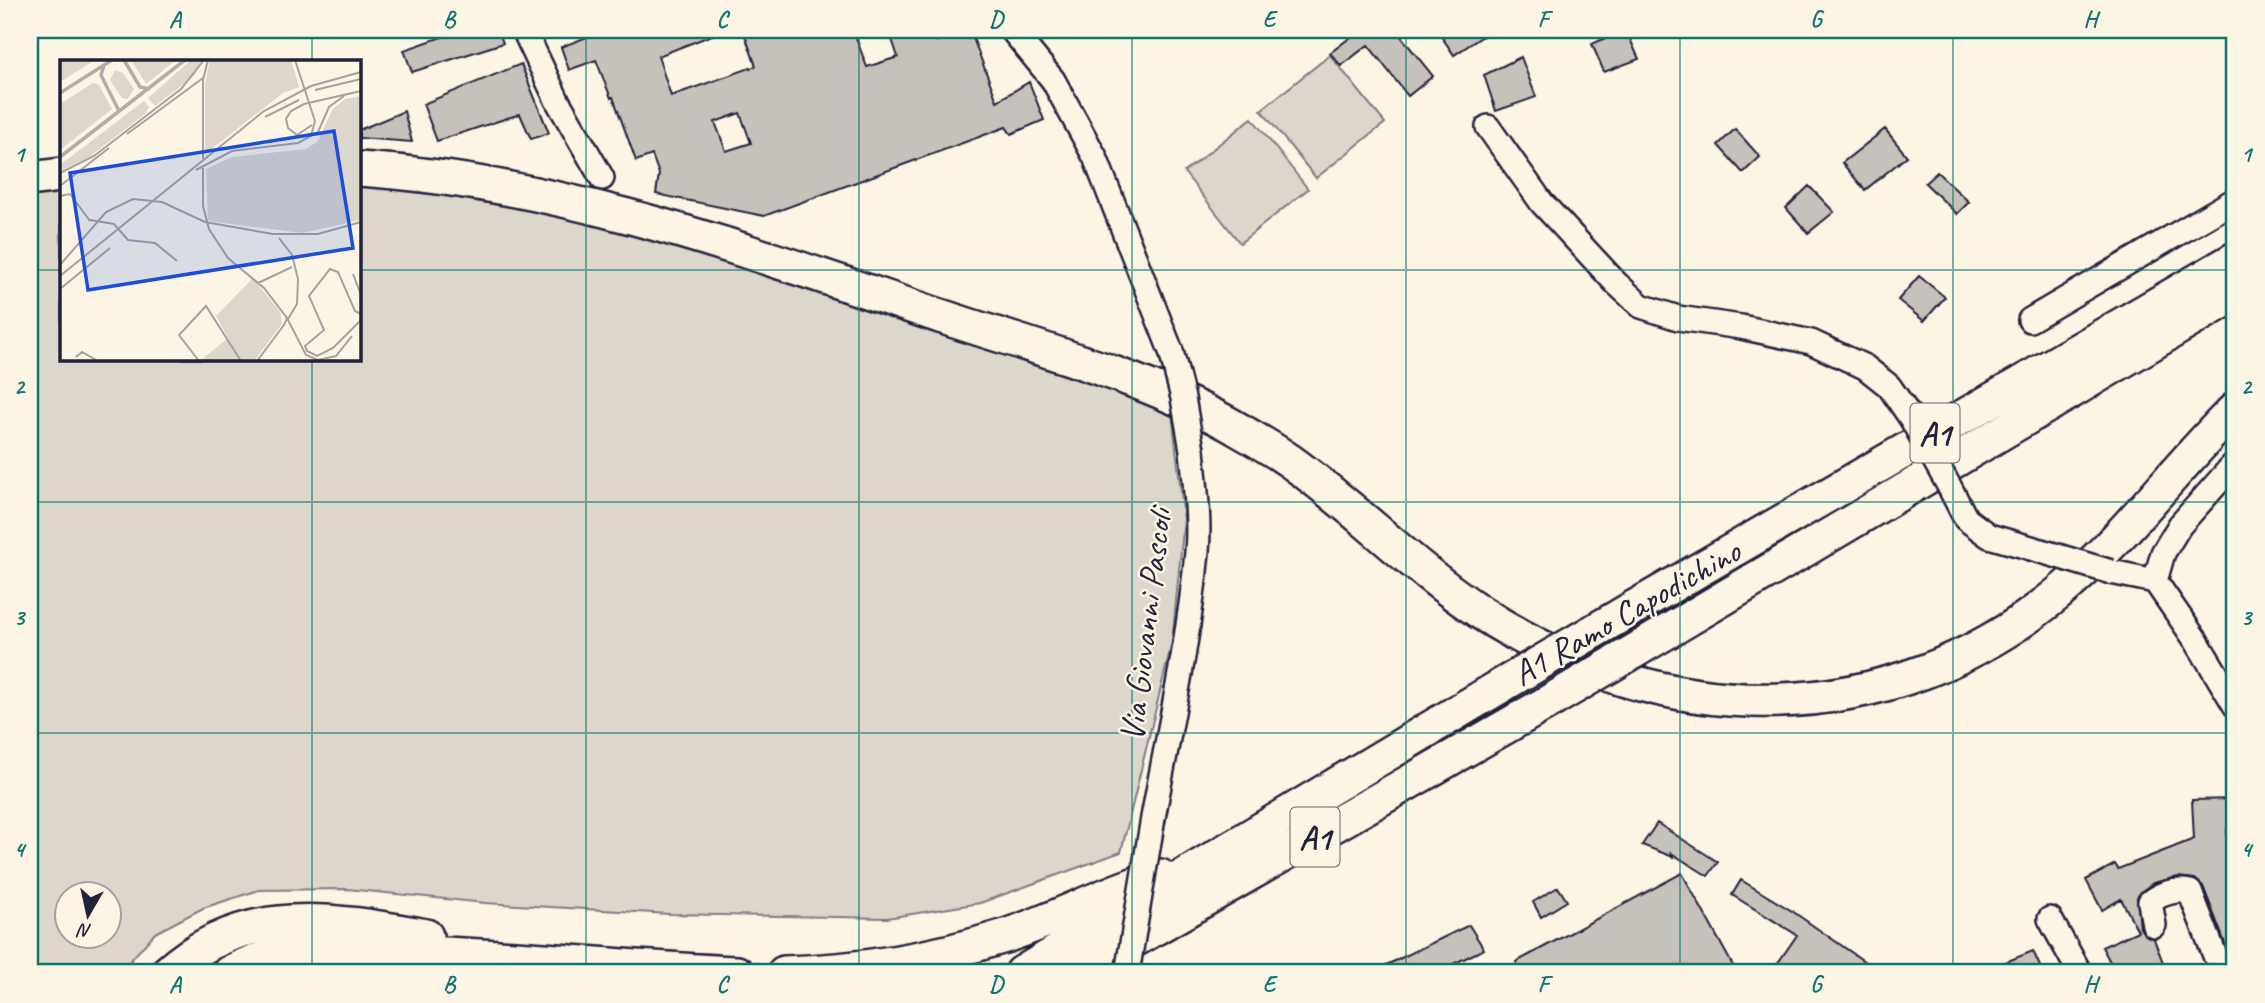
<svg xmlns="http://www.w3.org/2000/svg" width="2265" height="1003" font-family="Caveat,sans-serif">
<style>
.green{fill:#dcd6cc;stroke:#7f7c84;stroke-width:2;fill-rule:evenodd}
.building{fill:#c6c1bb;stroke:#22223b;stroke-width:2;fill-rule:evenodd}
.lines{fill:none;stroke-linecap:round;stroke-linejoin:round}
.minor-casing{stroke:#22223b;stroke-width:28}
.highway-casing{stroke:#22223b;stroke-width:38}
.minor{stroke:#fcf5e5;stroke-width:23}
.highway{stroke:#fcf5e5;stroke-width:33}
.minor-bridge-casing{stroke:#22223b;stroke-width:28;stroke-linecap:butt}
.highway-bridge-casing{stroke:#22223b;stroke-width:38;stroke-linecap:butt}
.minor-bridge{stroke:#fcf5e5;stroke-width:23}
.highway-bridge{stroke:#fcf5e5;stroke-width:33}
.grid{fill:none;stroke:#0f766e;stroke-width:2;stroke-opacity:0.55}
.labels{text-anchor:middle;stroke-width:5;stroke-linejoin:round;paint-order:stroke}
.shield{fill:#fcf5e5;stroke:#63616e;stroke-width:2}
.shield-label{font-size:33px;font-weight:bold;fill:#22223b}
.street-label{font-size:35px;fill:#22223b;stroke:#fcf5e5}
.inset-river{fill:none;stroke:#b2adab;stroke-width:3.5}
.inset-road{fill:none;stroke:#a5a1a1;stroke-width:2}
.view{fill:#1d4ed8;fill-opacity:0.15;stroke:#1d4ed8;stroke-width:3.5}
.inset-edge{fill:none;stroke:#22223b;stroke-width:3.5}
.neatline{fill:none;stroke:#0f766e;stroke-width:2.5}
.grid-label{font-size:23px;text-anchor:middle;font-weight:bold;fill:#0f766e}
</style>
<rect width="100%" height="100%" fill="#fcf5e5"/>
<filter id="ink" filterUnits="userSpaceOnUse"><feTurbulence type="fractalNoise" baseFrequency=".0143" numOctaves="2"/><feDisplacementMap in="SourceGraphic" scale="14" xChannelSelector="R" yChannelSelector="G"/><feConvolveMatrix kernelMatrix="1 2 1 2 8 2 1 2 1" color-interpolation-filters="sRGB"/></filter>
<g filter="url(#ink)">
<path class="green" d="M1330 55 1385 123 1316 178 1261 110Z
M1252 118 1308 189 1240 243 1184 172Z
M359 185 401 188 604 223 683 245 1096 384 1172 413 1184 519 1172 642 1121 852 980 903 887 918 670 914 485 903 347 889 259 890 203 908 155 933 119 973H30V195L61 190V359H359ZM66 894H108V936H66Z"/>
<path class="building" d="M462 30H498L503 43 412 72 404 50Z
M605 30H725L658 56 671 96 756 66 743 30H853L867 67 898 57 889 30H932L936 41 970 30 997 101 1029 82 1044 120 1011 134 1006 127 764 216 656 194 659 174 652 155 636 161 613 97 611 98 596 60 569 70 561 47ZM740 113 751 143 726 151 715 122Z
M1360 30H1396L1433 76 1408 96 1368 45 1341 66 1330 53Z
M1437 30H1492L1454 55Z
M1605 30H1626L1639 59 1604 72 1592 44 1608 37Z
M1521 57 1536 97 1496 111 1484 75Z
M521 64 549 133 531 139 520 114 437 141 423 104Z
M404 111 412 142 359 138V130Z
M1735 129 1760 157 1743 173 1718 145Z
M1885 129 1907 156 1865 190 1842 163Z
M1937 172 1969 202 1957 214 1925 183Z
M1809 186 1834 212 1808 233 1786 208Z
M1919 276 1945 297 1924 321 1898 300Z
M2235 799V828L2227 829 2228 871H2235V969L2203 886 2195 879 2178 877 2153 883 2142 891 2137 897 2140 928 2144 934 2154 939 2167 973H2116L2102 947 2138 931 2121 899 2102 910 2086 880 2115 864 2118 869 2194 839 2192 800Z
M1657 823 1718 862 1708 876 1671 853 1673 857 1642 845Z
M1682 873 1737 973H1522L1516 962Z
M1741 880 1792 911 1881 973H1771L1797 935 1732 895Z
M1558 887 1567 901 1541 917 1533 902Z
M1469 925 1484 949 1435 973H1370Z
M2033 951 2043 973H1978Z"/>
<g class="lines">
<g class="minor-casing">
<path id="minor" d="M524 30 557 100 602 178
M1012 30 1053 80 1095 157 1171 351
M1488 127 1542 203 1616 283 1641 306 1678 318 1741 327 1811 342 1865 367 1889 386 1911 418
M2030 320 2235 200
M2235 463 2180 525 2163 553 2155 581 2197 642 2235 705
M1949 486 1966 519 1989 536 2031 548
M2111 572 2155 581
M1153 818C1169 730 1189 641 1197 552 1200 518 1195 484 1192 450
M2050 919 2080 973
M2154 925 2150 902C2161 893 2176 889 2190 892L2222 973"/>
</g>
<g class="highway-casing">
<path id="highway" d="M359 169C561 182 750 252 940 316 1036 348 1138 375 1227 423 1248 435 1270 447 1290 461 1356 508 1413 568 1480 612 1664 732 1889 734 2060 592 2125 538 2175 468 2235 409
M30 179 61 175
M1635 607 2235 259
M1675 627 2235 294
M167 973C245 903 332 919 426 936
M229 973C293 937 373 950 443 954 541 958 639 969 737 973
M784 973C860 971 933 959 1005 936 1058 919 1107 891 1160 876
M1022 973 1504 684
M1077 973 1552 700"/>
</g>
<use href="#minor" class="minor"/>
<use href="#highway" class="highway"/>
<g class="minor-bridge-casing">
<path id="minor-bridge" d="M1171 351 1183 398 1192 450
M1911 418 1949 486
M2031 548 2111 572
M1127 973 1153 818"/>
</g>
<g class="highway-bridge-casing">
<path id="highway-bridge" d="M1504 684 1635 607
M1552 700 1675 627"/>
</g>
<use href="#minor-bridge" class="minor-bridge"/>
<use href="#highway-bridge" class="highway-bridge"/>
</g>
</g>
<path class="grid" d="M312 30V61M586 30V973M859 30V973M1132 30V973M1406 30V973M1680 30V973M1953 30V973M30 270H61M359 270H2235M312 359V973M30 502H2235M30 733H2235"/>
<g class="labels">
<g class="shield">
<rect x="1910.5" y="403.5" width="49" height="59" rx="5"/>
<rect x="1290.5" y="807.5" width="49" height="59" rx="5"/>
</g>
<g class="shield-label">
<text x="1935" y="445">A1</text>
<text x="1315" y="849">A1</text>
</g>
<g class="street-label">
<text transform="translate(1626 612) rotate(-30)" y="12">A1 Ramo Capodichino</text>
<text transform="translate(1145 625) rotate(-83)" y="12">Via Giovanni Pascoli</text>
</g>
</g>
<g transform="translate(60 60)">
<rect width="301" height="301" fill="#fcf5e5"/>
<path d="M0 0H35L0 22ZM71 0H116L86 24ZM131 0H143L134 16 95 46 88 38ZM150 0H231L239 27 223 33 145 94V24ZM55 10 63 13 74 29 68 39 62 38 50 20ZM33 23 39 25 52 49 0 90V44ZM301 36V160L242 173 148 161 146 109 172 97 246 89 257 82 273 49 285 39ZM84 41 89 47 85 54 29 97 0 111V105ZM193 218 220 252 222 264 194 301H140L168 278 156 256Z" fill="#dcd6cc"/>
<path class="inset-river" d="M64 0 80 27 90 29M44 5 41 15 59 51M0 33 52 0M0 97 125 0"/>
<path class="inset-road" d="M255 30 301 19M205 57 239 40M252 65 237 75 228 68 226 59 231 51 244 44 301 31M258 72 269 47 284 36M67 74 143 18M143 99V20L148 0M143 108V146L149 169 168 198 204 228 227 258M136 110 172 91 238 83 251 76 255 61 235 0M0 113 34 96 121 29 144 0M0 126 49 88M0 136 10 134 30 161M30 160 54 164 68 180 95 183 117 201M219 178 232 195 238 219 237 244 228 259M0 205 46 152 73 139 102 142 145 162 213 174H258L301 162M293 214 301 235M0 216 204 51 251 26 301 12M198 223 232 207M0 229 50 188M301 254 295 251 278 212 270 209 249 236 264 270 245 286 247 291 257 296 273 288 301 260M224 265 227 258 246 295 258 300 276 296 292 276M16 297 22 292 38 301M139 301 119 275 146 246 181 301M197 301 224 265"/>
<path class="view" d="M274 71 293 188 28 230 10 113Z"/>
<rect width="301" height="301" class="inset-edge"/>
</g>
<rect width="2265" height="1003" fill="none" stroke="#fcf5e5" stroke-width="77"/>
<g transform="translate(88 915) rotate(189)"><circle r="33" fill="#fcf5e5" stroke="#a5a1a1" stroke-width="2"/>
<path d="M0-5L12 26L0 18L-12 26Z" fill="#22223b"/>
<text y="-10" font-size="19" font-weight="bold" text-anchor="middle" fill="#22223b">N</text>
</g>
<rect x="38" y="38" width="2188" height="926" class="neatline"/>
<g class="grid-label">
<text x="175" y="27">A</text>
<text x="449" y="27">B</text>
<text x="722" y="27">C</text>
<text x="996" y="27">D</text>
<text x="1269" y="27">E</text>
<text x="1543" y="27">F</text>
<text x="1816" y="27">G</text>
<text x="2090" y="27">H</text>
<text x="19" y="162">1</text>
<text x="2246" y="162">1</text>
<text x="19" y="394">2</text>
<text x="2246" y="394">2</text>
<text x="19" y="625">3</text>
<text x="2246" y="625">3</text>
<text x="19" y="857">4</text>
<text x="2246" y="857">4</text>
<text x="175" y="992">A</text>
<text x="449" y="992">B</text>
<text x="722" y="992">C</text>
<text x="996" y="992">D</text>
<text x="1269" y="992">E</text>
<text x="1543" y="992">F</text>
<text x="1816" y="992">G</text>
<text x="2090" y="992">H</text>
</g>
</svg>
